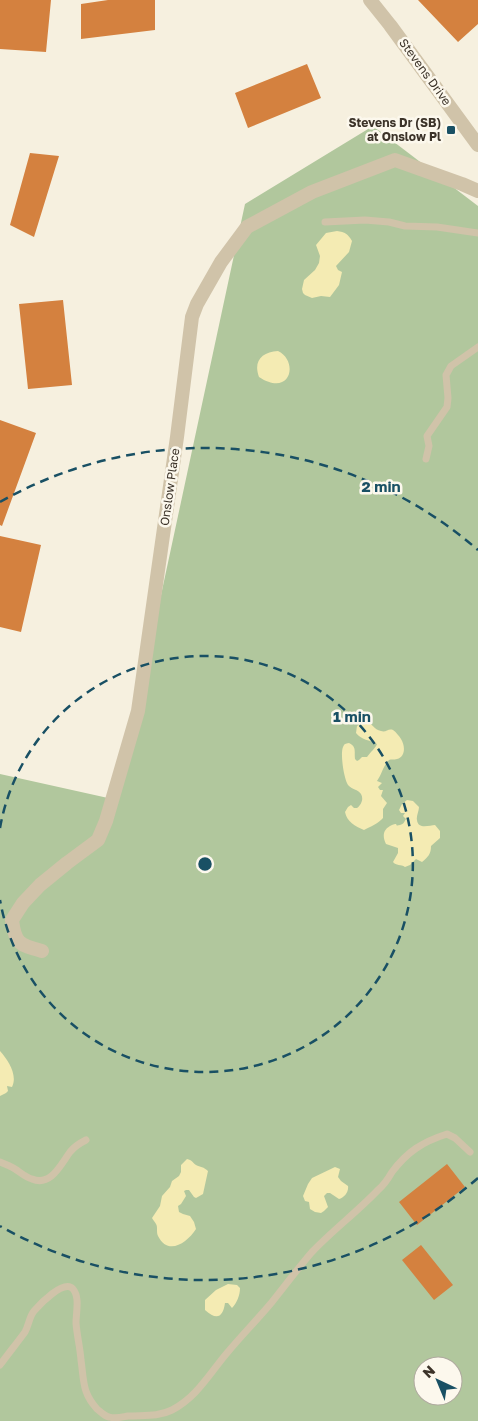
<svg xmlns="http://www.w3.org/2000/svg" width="478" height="1421" font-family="'Golos Text',sans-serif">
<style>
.green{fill:#b1c79d;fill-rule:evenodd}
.sand{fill:#f4ebb3}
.building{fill:#d4813f}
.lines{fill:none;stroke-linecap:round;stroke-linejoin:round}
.service{stroke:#d0c3a9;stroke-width:7}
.minor{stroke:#d0c3a9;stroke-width:14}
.tertiary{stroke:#d0c3a9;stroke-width:14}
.ring{fill:none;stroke:#195064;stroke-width:2.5;stroke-dasharray:9 6}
.poi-dot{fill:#195064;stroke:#fcf8ed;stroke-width:2}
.labels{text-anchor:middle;stroke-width:5;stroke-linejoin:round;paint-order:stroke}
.street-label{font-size:12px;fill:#3c3329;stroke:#fcf8ed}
.poi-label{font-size:12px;font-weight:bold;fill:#3c3329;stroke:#fcf8ed;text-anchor:end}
.centre{fill:#195064;stroke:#fcf8ed;stroke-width:2.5}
.ring-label{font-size:15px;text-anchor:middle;font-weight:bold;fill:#195064;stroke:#fcf8ed;stroke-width:5;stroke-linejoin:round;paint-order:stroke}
</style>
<rect width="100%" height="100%" fill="#f6f0df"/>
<path class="green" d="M373 126 478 206V1421H0V774L117 800 245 204ZM423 1366H453V1396H423Z"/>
<path class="sand" d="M337 231C345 232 348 234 352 241L349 252 336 266 338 270 342 272 339 285 330 297 321 296 312 298 305 295 303 293 302 289 304 280 315 270 319 263 320 256 316 245 326 233Z
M278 351C299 361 291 398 259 377 253 361 262 352 278 351Z
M364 721C372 722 374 730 381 731 386 733 388 728 393 730 396 732 399 736 401 739 405 745 406 757 397 759 394 760 391 759 389 760 383 766 382 774 377 781L382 783 378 787 380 790H383L381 796 387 803 383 809V818C379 823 370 827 364 830 355 826 347 822 345 812L348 807 351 805 354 808H357C361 805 364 799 361 794 358 789 352 790 348 785 344 779 340 754 343 747 345 743 345 744 349 743 357 747 354 751 355 759L357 761 359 760 362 757H367C369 754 377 746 377 744 370 740 361 740 356 733L357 726Z
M407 800 413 801 419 807C419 811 416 817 417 820 418 830 430 825 435 825L440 831V838L431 846C431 854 428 857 422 862L416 859 410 865 405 867C401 864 396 866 393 862L398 853V848L386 844C382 836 383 829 392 825 400 822 393 827 400 825 404 824 404 822 406 819L403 816 405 813H401L399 810 402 804Z
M0 1051C8 1060 18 1075 12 1087L7 1086 8 1091 6 1093 0 1096Z
M187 1159C192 1160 192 1162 196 1165 200 1167 204 1167 208 1171L203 1194 196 1198 194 1197 189 1190H186L184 1191 186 1196 181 1204 178 1206 179 1212 183 1214 190 1216 194 1222 196 1229C187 1243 168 1256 158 1236 156 1232 158 1227 156 1224 155 1222 153 1220 152 1218L160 1206 162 1196 170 1187 172 1181 179 1176 181 1172V1165Z
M335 1167 340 1169 338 1177 341 1181 348 1186C349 1192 344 1198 339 1199L330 1193H327L324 1196 328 1207 324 1211 321 1213 315 1212 310 1209 309 1202 305 1201 303 1196 308 1184 312 1178Z
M228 1284 237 1285 240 1288C240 1295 237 1303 232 1308L228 1303H225C223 1317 217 1321 205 1310V1300L216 1290Z"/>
<path class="building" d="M0 0H51L46 52 0 49Z
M108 0H155V30L81 39V4Z
M418 0H478V24L458 42Z
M307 64 321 98 248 128 235 93Z
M30 153 59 156 34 237 10 225Z
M63 300 72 385 28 389 19 304Z
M0 420 36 433 2 526 0 525Z
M0 536 41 545 21 632 0 627Z
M447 1164 465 1187 417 1225 399 1202Z
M421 1245 453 1285 434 1300 402 1260Z"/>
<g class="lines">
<path class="service" d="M325 222 365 220 389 222 405 226 437 227 478 233
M426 459 429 446 427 436 447 407 448 398 446 375 451 366 478 347
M0 1162C5 1164 10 1166 15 1169 20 1172 25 1177 32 1179 51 1187 61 1164 70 1152 74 1147 80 1143 86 1140
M0 1365C8 1354 17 1343 25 1332 29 1325 29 1317 34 1311 40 1304 64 1279 73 1289 80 1297 76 1313 76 1323 77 1336 80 1347 81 1360 84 1381 82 1392 97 1409 101 1412 104 1416 109 1417 116 1419 122 1417 128 1416 144 1415 158 1417 172 1410 197 1397 210 1373 227 1353 241 1336 257 1320 272 1302 285 1286 298 1268 312 1252 333 1230 357 1212 378 1190 384 1185 388 1179 392 1172 407 1152 422 1142 447 1134L455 1138 470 1152"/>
<path class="minor" d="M42 951C20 945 15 944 12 920L23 903 40 885 67 863 98 840 106 821 138 711 177 437 192 317 197 304 221 262 247 227 312 192 395 160 462 184 478 191"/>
<path class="tertiary" d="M370 0 390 25 478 145"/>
</g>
<g class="ring">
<path d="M0 828A208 208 0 1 1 0 900"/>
<path d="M478 1178A416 416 0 0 1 0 1226M0 502A416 416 0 0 1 478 550"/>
</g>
<rect class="poi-dot" x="446" y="125" width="10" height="10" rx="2.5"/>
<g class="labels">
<g class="street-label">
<text transform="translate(425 72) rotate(54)" y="4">Stevens Drive</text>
<text transform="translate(170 487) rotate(-82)" y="4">Onslow Place</text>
</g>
<g class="poi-label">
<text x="441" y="127">Stevens Dr (SB)<tspan x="441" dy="14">at Onslow Pl</tspan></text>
</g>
</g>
<circle cx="205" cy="864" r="8" class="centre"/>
<g class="ring-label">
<text x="381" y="492">2 min</text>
<text x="352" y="722">1 min</text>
</g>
<g transform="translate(438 1381) rotate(316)"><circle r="24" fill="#fcf8ed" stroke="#afa99f"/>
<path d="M0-4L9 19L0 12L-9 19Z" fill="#195064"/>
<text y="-8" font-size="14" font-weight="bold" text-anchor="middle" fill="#3c3329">N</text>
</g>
</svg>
